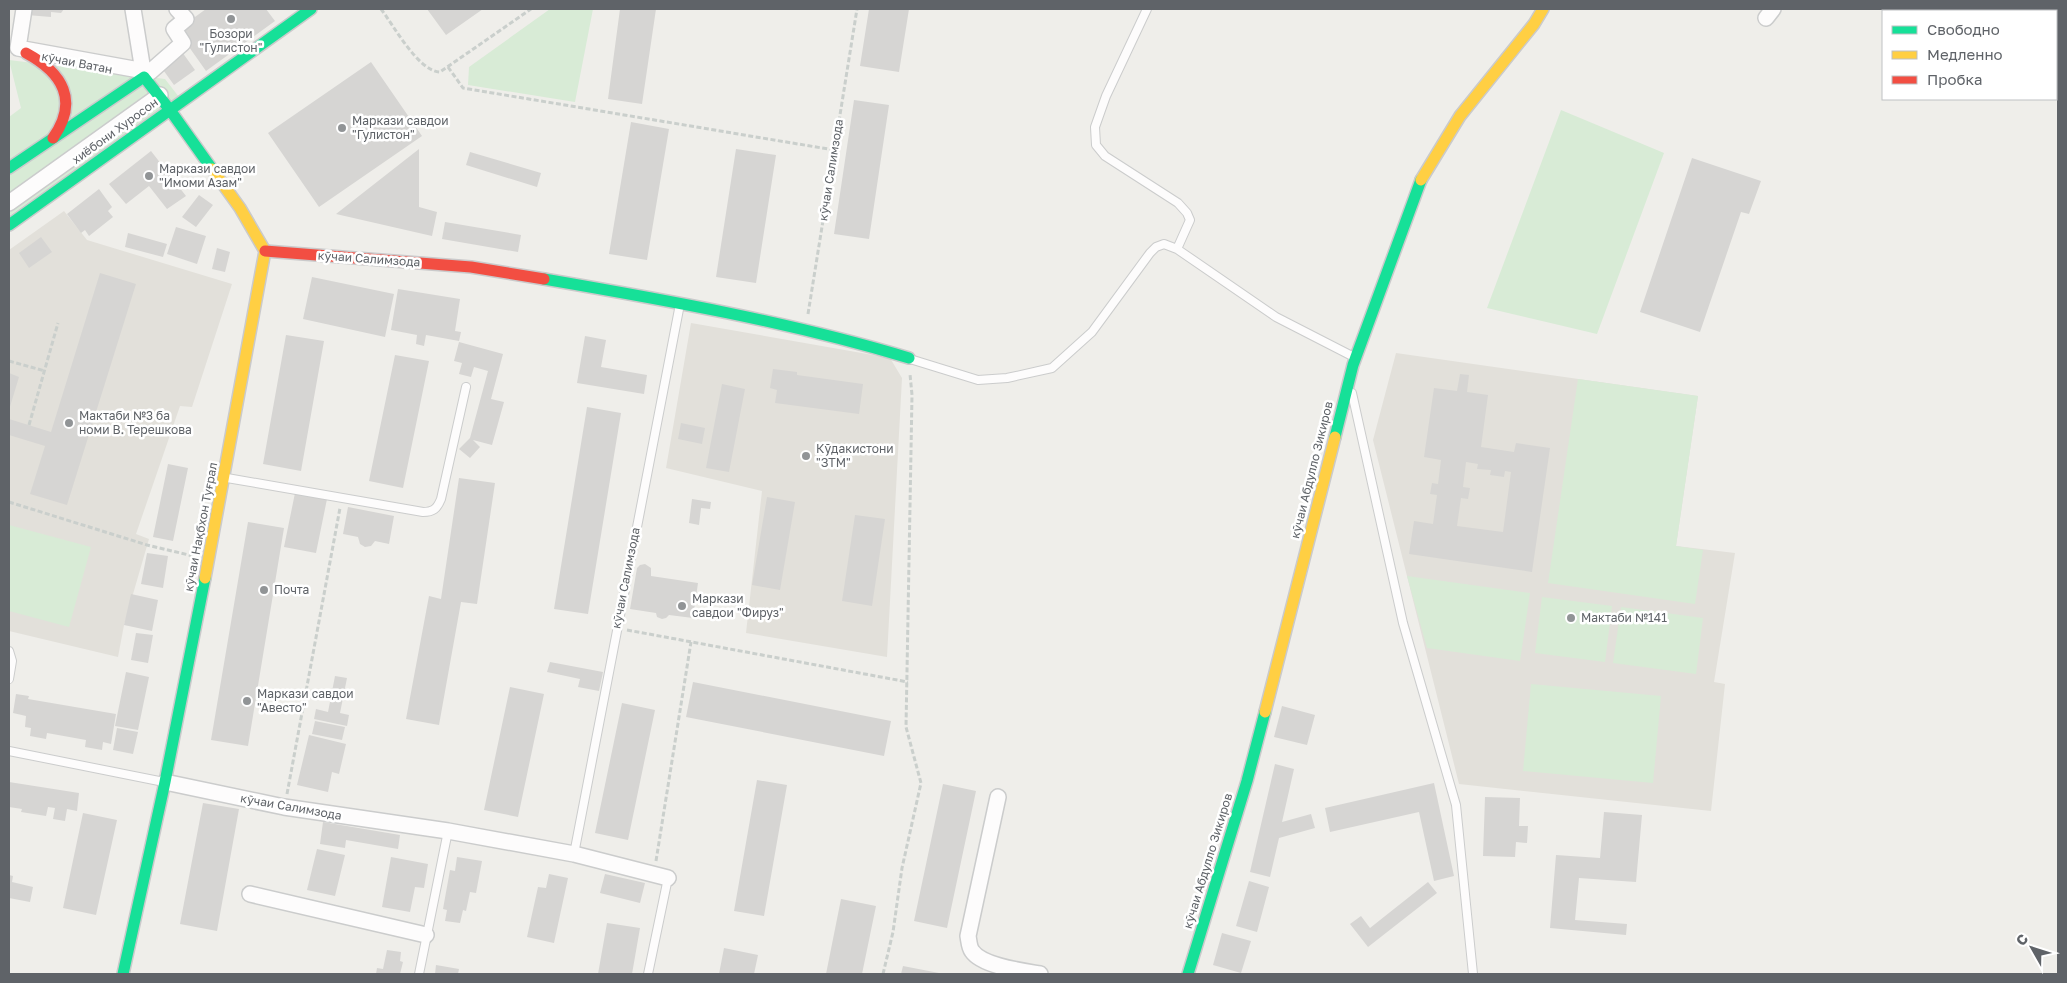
<svg xmlns="http://www.w3.org/2000/svg" width="2067" height="983" font-family="'Golos Text',sans-serif">
<style>
.education{fill:#e2e0da}
.green{fill:#d8ebd6}
.building{fill:#d6d5d3;fill-rule:evenodd}
.lines{fill:none;stroke-linecap:round;stroke-linejoin:round}
.lane-casing{stroke:#cbcccc;stroke-width:10}
.street-casing{stroke:#cbcccc;stroke-width:18}
.fast-casing{stroke:#cacacb;stroke-width:14}
.slow-casing{stroke:#cacacb;stroke-width:14}
.jam-casing{stroke:#cacacb;stroke-width:14}
.path{stroke:#cacfcc;stroke-width:3;stroke-dasharray:5 2.5;stroke-linecap:butt}
.lane{stroke:#fdfcfc;stroke-width:8}
.street{stroke:#fdfcfc;stroke-width:15}
.fast{stroke:#16e098;stroke-width:11}
.slow{stroke:#ffcf43;stroke-width:11}
.jam{stroke:#f24e42;stroke-width:11}
.poi-dot{fill:#919496;stroke:#fff;stroke-width:2}
.labels{text-anchor:middle;stroke-width:5;stroke-linejoin:round;paint-order:stroke}
.poi-label{font-size:12px;fill:#5f6368;stroke:#fff;text-anchor:start}
.street-label{font-size:12px;fill:#5f6368;stroke:#fff}
</style>
<rect width="100%" height="100%" fill="#efeeea"/>
<path class="education" d="M64 211 87 240 232 284 192 407 180 406 136 534 149 539 124 625 118 657 9 631V250Z
M691 323 890 358 902 378 887 657 746 633 762 491 666 468Z
M1396 353 1698 396 1676 546 1735 553 1714 682 1725 684 1711 811 1459 784 1373 440Z"/>
<path class="green" d="M550 9H593L575 102 468 85 469 67Z
M9 60 165 79 179 97 9 216V117L21 108Z
M1561 110 1664 153 1597 334 1487 308Z
M1578 379 1698 396 1676 546 1703 550 1695 604 1548 583Z
M9 525 91 547 69 627 9 611Z
M1407 576 1530 593 1520 661 1427 648Z
M1542 597 1612 606 1605 662 1535 653Z
M1621 607 1703 618 1696 674 1613 663Z
M1531 684 1661 696 1653 783 1523 771Z"/>
<path class="building" d="M28 9H64L61 13 51 12V17L27 15Z
M206 9H266L275 21 206 71 177 30Z
M427 9H483L446 35Z
M620 9H656L642 104 608 99Z
M869 9H909L899 72 860 66Z
M177 45 195 70 174 85 156 60Z
M371 62 422 136 319 207 268 133Z
M854 100 889 105 869 239 834 234Z
M631 122 669 129 647 260 609 254Z
M419 149V207L437 212 432 236 336 214Z
M736 149 776 155 756 283 716 277Z
M151 151 186 196 167 209 149 186 126 204 109 184Z
M470 152 541 173 537 187 466 165Z
M1692 158 1761 181 1749 214 1741 212 1700 332 1640 312Z
M99 189 112 207 108 211 113 217 89 236 85 230 81 233 67 214Z
M199 195 213 205 196 227 182 217Z
M445 222 521 235 518 252 442 239Z
M176 227 206 236 197 264 167 254Z
M128 233 167 244 163 257 125 247Z
M41 237 52 252 29 268 19 253Z
M217 248 230 252 225 272 212 269Z
M100 273 136 284 67 505 30 494 45 446 9 435V419L51 432Z
M312 277 394 294 385 337 303 319Z
M398 289 460 299 455 331 461 332 459 341 426 335 424 346 416 344 417 335 391 330Z
M286 335 324 341 301 471 263 464Z
M585 336 606 340 601 367 647 375 644 394 577 383Z
M459 342 503 354 491 399 504 402 492 445 473 440 480 447 470 458 459 449 470 438 488 371 474 367 471 377 459 374 462 363 454 361Z
M395 355 429 361 403 488 369 481Z
M773 369 797 372V375L863 384 859 414 775 403 777 390 770 388Z
M9 373 19 377 9 410Z
M1460 374 1469 375 1467 392 1488 395 1481 447 1514 452 1516 443 1550 448 1532 572 1409 554 1414 521 1433 524 1437 495 1430 494 1432 483 1438 484 1441 460 1424 457 1434 388 1457 391ZM1466 462 1478 464 1477 469 1491 470 1490 475 1504 477 1505 471 1511 472 1503 532 1457 526 1461 498 1468 499 1470 488 1463 487Z
M722 384 745 389 729 472 706 468Z
M587 407 621 413 588 614 554 609Z
M681 423 705 428 702 444 678 439Z
M168 464 188 468 173 541 153 537Z
M459 478 495 483 477 604 461 602 439 725 406 719 429 596 441 599Z
M295 493 327 499 316 553 284 547Z
M767 497 795 502 780 590 752 585Z
M692 499 711 502 710 509 701 508 699 525 689 523Z
M348 507 394 516 389 544 375 541 371 546 365 547 360 544 358 537 343 534Z
M855 515 885 519 872 606 842 601Z
M248 522 284 528 248 746 211 740Z
M147 553 168 556 163 588 141 584Z
M645 564 651 568V576L698 583 693 618 669 615 666 618 662 619 657 617 656 613 630 609 637 568 640 565Z
M131 594 158 600 152 631 124 625Z
M136 633 153 635 148 663 131 660Z
M550 662 603 672 599 691 578 687 580 679 547 672Z
M126 672 149 677 138 730 115 726Z
M335 676 347 678 340 713 349 715 347 726 314 719 316 709 328 712Z
M693 682 891 721 884 756 686 717Z
M510 687 544 694 518 817 484 810Z
M16 694 29 696 28 699 116 714 111 744 103 742 102 750 85 747 86 740 47 733 46 739 30 736 31 728 25 727 26 716 13 713Z
M622 703 655 710 628 840 595 833Z
M1282 706 1315 715 1307 745 1274 737Z
M315 721 345 727 342 740 312 734Z
M117 728 138 732 133 754 113 750Z
M309 735 346 744 339 774 332 772 328 792 297 785Z
M1275 764 1294 769 1282 822 1311 814 1315 828 1279 838 1270 877 1250 872Z
M757 780 787 785 764 916 734 911Z
M9 782 79 793 77 811 67 809 65 821 53 819 55 808 48 807 46 816 21 812 22 809 9 807Z
M1434 783 1454 876 1434 881 1419 812 1330 832 1325 808Z
M943 784 976 791 947 928 914 921Z
M1485 797 1520 798 1519 826H1528L1527 843 1516 842 1515 857 1483 856Z
M203 803 239 809 217 931 180 924Z
M1604 812 1642 815 1636 882 1579 878 1575 920 1627 924 1626 935 1550 928 1556 855 1600 858Z
M83 813 117 820 96 915 63 908Z
M323 822 400 835 398 849 346 840 345 848 320 844Z
M317 849 345 855 335 896 307 890Z
M391 857 428 864 424 888 415 887 410 912 382 907Z
M457 857 482 861 476 893 470 892 466 911 463 910 460 923 445 921 447 910 443 909 450 870 455 871Z
M549 874 568 878 554 943 527 937 538 887 546 888Z
M605 874 645 883 640 903 600 893Z
M9 875 13 876 12 882 33 887 30 902 9 898Z
M1249 881 1269 887 1257 932 1236 926Z
M1428 882 1437 893 1368 947 1350 924 1361 916 1370 928Z
M841 899 876 906 862 974H826Z
M607 923 640 928 632 974H598Z
M1222 933 1251 941 1241 973 1213 965Z
M724 948 758 955 754 974H719Z
M387 950 401 952 400 961 403 962 400 974H376L377 968 383 969Z
M436 965 459 969 458 974H435Z
M903 966 939 973 938 974H901Z"/>
<g class="lines">
<g class="lane-casing">
<path id="lane" d="M1147 9 1106 96 1095 127 1096 145 1105 156 1178 203 1187 213 1190 220 1177 249
M910 359 978 380 1007 378 1052 368 1092 332 1150 253 1156 247 1164 244 1177 249 1276 317 1354 357
M1352 393 1403 623 1456 805 1473 974
M227 478 423 512C433 512 437 509 441 499L466 387
M9 651 12 661 9 679
M9 751 164 782
M574 854 680 304
M419 974 448 831
M648 974 668 878"/>
</g>
<g class="street-casing">
<path id="street" d="M24 9 18 48 150 72 183 43 174 29 186 19 177 9
M133 9 144 77 142 76
M1766 18 1773 9
M9 203 160 95
M165 782 284 807 448 831 574 854 668 878
M998 797 968 936C969 941 969 947 972 951 982 966 1022 971 1040 974
M250 894 426 935"/>
</g>
<g class="fast-casing">
<path id="fast" d="M9 168 144 77 170 110 9 225
M212 169 170 110 311 9
M544 279C666 300 790 322 909 358
M1335 437 1353 365 1421 180
M123 974 165 782 205 578
M1188 974 1247 781 1265 712"/>
</g>
<g class="slow-casing">
<path id="slow" d="M1421 180 1460 116 1534 24 1543 9
M205 578 265 251 240 208 212 169
M1265 712 1335 437"/>
</g>
<g class="jam-casing">
<path id="jam" d="M26 53C63 73 79 101 53 138
M265 251 471 267 544 279"/>
</g>
<path class="path" d="M381 9C394 26 418 71 440 72L531 9
M448 67 463 88 834 150
M808 314 857 9
M9 361 45 371
M29 425 58 323
M9 502 147 545 193 556
M627 630 908 682
M287 794 340 508
M656 861 691 642
M883 974 893 932 902 868 921 783 906 727 912 395 910 374"/>
<use href="#lane" class="lane"/>
<use href="#street" class="street"/>
<use href="#fast" class="fast"/>
<use href="#slow" class="slow"/>
<use href="#jam" class="jam"/>
</g>
<g class="poi-dot">
<circle cx="231" cy="19" r="5"/>
<circle cx="342" cy="128" r="5"/>
<circle cx="149" cy="176" r="5"/>
<circle cx="69" cy="423" r="5"/>
<circle cx="806" cy="456" r="5"/>
<circle cx="264" cy="590" r="5"/>
<circle cx="682" cy="606" r="5"/>
<circle cx="1571" cy="618" r="5"/>
<circle cx="247" cy="701" r="5"/>
</g>
<g class="labels">
<g class="poi-label">
<text x="231" y="38" text-anchor="middle">Бозори<tspan x="231" dy="14">"Гулистон"</tspan></text>
<text x="352" y="125">Маркази савдои<tspan x="352" dy="14">"Гулистон"</tspan></text>
<text x="159" y="173">Маркази савдои<tspan x="159" dy="14">"Имоми Азам"</tspan></text>
<text x="79" y="420">Мактаби №3 ба<tspan x="79" dy="14">номи В. Терешкова</tspan></text>
<text x="816" y="453">Кӯдакистони<tspan x="816" dy="14">"ЗТМ"</tspan></text>
<text x="274" y="594">Почта</text>
<text x="692" y="603">Маркази<tspan x="692" dy="14">савдои "Фируз"</tspan></text>
<text x="1581" y="622">Мактаби №141</text>
<text x="257" y="698">Маркази савдои<tspan x="257" dy="14">"Авесто"</tspan></text>
</g>
<g class="street-label">
<text transform="translate(77 63) rotate(11)" y="4">кӯчаи Ватан</text>
<text transform="translate(115 131) rotate(-36)" y="4">хиёбони Хуросон</text>
<text transform="translate(831 170) rotate(-81)" y="4">кӯчаи Салимзода</text>
<text transform="translate(369 259) rotate(4)" y="4">кӯчаи Салимзода</text>
<text transform="translate(1312 470) rotate(-76)" y="4">кӯчаи Абдулло Зикиров</text>
<text transform="translate(201 527) rotate(-79)" y="4">кӯчаи Нақбхон Туғрал</text>
<text transform="translate(626 578) rotate(-79)" y="4">кӯчаи Салимзода</text>
<text transform="translate(291 807) rotate(10)" y="4">кӯчаи Салимзода</text>
<text transform="translate(1208 861) rotate(-73)" y="4">кӯчаи Абдулло Зикиров</text>
</g>
</g>
<rect width="2067" height="983" fill="none" stroke="#5f6368" stroke-width="20"/>
<rect x="1882" y="10" width="175" height="90" fill="#ffffff" stroke="#bfc1c3"/>
<rect x="1892" y="26" width="25" height="8" fill="#16e098" stroke="#bfc1c3"/>
<text x="1927" y="35" font-size="15" fill="#5f6368">Свободно</text>
<rect x="1892" y="51" width="25" height="8" fill="#ffcf43" stroke="#bfc1c3"/>
<text x="1927" y="60" font-size="15" fill="#5f6368">Медленно</text>
<rect x="1892" y="76" width="25" height="8" fill="#f24e42" stroke="#bfc1c3"/>
<text x="1927" y="85" font-size="15" fill="#5f6368">Пробка</text>
<g transform="translate(2032 948) rotate(309)" stroke="#ffffff" stroke-width="4" paint-order="stroke">
<path d="M0-4L9 19L0 12L-9 19Z" fill="#5f6368"/>
<text y="-8" font-size="14" font-weight="bold" text-anchor="middle" fill="#5f6368">С</text>
</g>
</svg>
